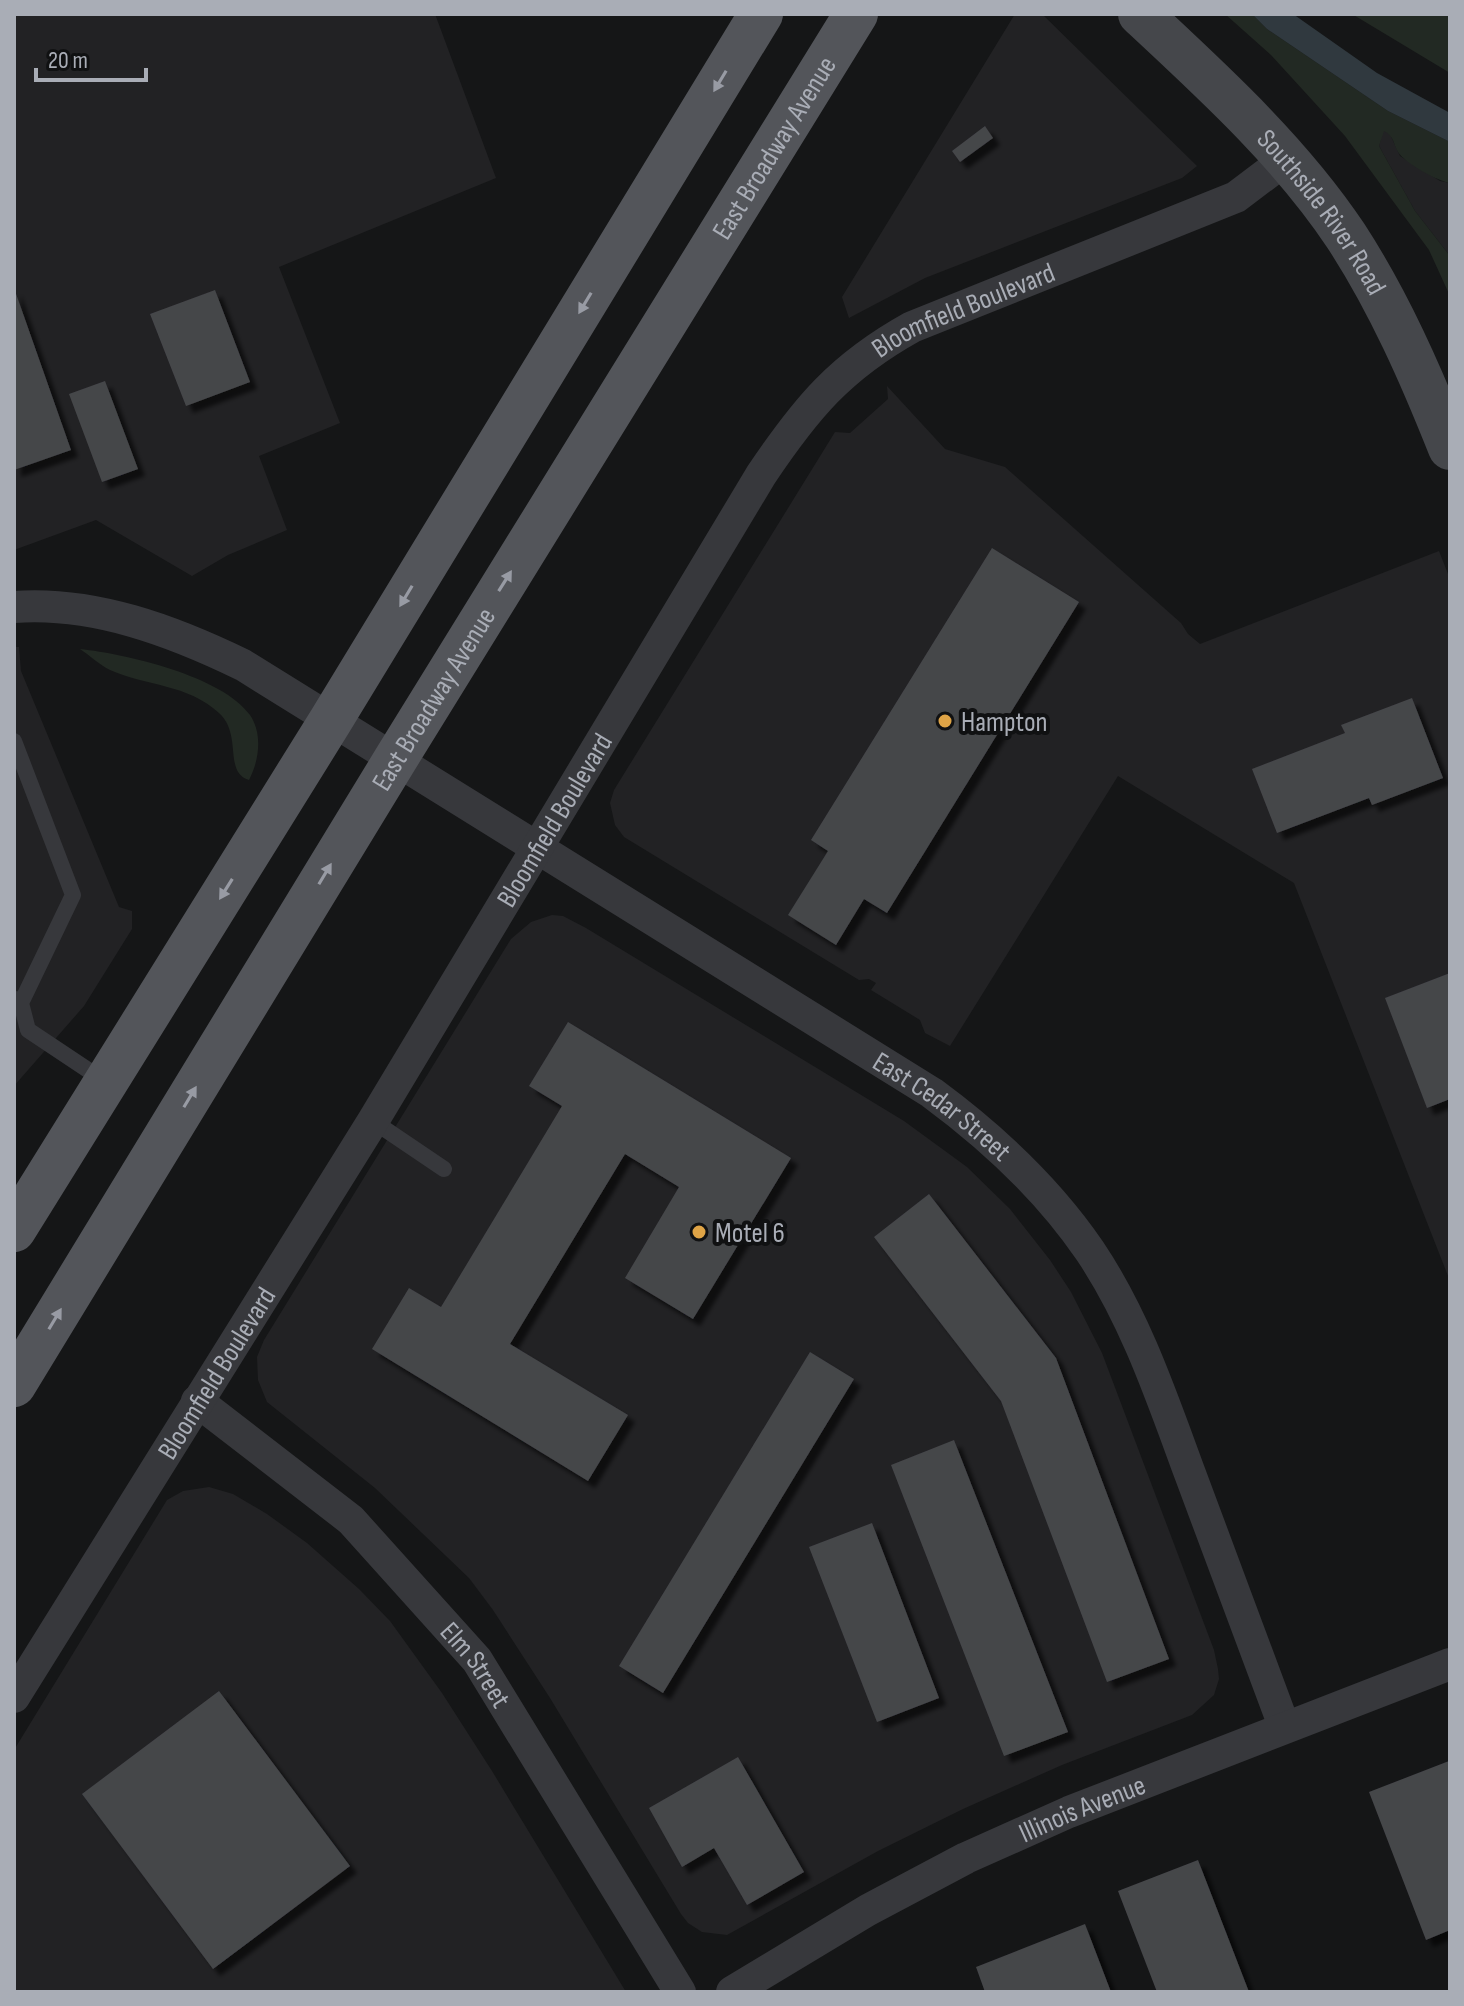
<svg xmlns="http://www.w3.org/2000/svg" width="1464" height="2006" font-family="'Sofia Sans Condensed',sans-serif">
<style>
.built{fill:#222224}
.green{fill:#222923}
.water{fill:#30393f}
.building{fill:#45464a;filter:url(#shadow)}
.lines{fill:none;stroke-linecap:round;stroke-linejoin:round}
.lane{stroke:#37383c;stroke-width:16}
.street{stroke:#37383c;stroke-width:32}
.secondary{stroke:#45474b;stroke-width:44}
.primary{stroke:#53555a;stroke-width:44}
.oneway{fill:#989ba4}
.poi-dot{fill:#dfa446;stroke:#101112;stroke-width:3}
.labels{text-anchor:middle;stroke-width:8;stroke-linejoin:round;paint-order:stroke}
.street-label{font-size:28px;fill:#a9adb6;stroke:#101112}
.poi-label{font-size:28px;fill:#a9adb6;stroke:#101112;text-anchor:start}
</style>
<defs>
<filter id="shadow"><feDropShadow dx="7" dy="7" stdDeviation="2" flood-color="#0009"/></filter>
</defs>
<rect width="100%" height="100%" fill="#151617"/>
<path class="built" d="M14 14H435L496 178 279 267 340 423 259 456 287 530 228 555 192 576 96 520 14 550Z
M1015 14H1042L1197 166 1182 178 925 278 849 318 842 297Z
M1383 130 1390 134 1400 156 1440 181 1450 183V256L1415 211 1379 146Z
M887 386 945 449 1005 467 1181 623 1188 634 1200 644 1439 551 1450 579V1281L1294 883 1118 776 950 1046 925 1033 920 1020 871 990 876 983 869 979 859 980 624 837 615 825 610 803 614 790 835 432 850 433 888 399Z
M14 647H19L21 671 119 907 132 911V929L84 1006 14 1086Z
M552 915 563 916 586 928 904 1121 967 1167 1010 1209 1050 1260 1071 1292 1102 1353 1214 1650 1218 1669 1219 1679 1214 1695 1192 1715 1062 1765 963 1809 878 1851 727 1935 702 1932 688 1923 681 1914 550 1698 493 1610 469 1578 375 1488 267 1402 258 1380 257 1357 264 1340 511 939 531 922Z
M209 1487 233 1494 267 1514 307 1543 359 1589 390 1621 442 1693 492 1771 626 1992H14V1750L167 1500 183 1491Z"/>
<path class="green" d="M1225 14H1252L1267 29 1388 111 1450 142V183C1437 181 1405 163 1398 152 1393 143 1394 136 1384 131L1379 146 1415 211 1450 256V296L1429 250 1345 136 1271 55Z
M1352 14H1450V73Z
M80 649C126 654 222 676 250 715 263 734 259 761 249 780 223 772 243 735 219 713 188 684 146 686 110 670 100 665 89 655 80 649Z"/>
<path class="water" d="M1252 14H1293L1377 73 1450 113V142L1388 111 1267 29Z"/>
<path class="building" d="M985 126 993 138 960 162 952 151Z
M14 288 71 450 14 470Z
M215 290 250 382 186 406 150 314Z
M105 381 138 469 102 482 69 394Z
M992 548 1079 602 887 913 864 899 836 945 788 915 828 851 811 840Z
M1412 698 1443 778 1372 805 1369 798 1277 833 1252 769 1345 733 1341 725Z
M1450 973V1099L1427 1108 1385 998Z
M568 1022 791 1158 693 1319 625 1278 679 1187 625 1154 510 1344 628 1415 588 1481 372 1349 409 1288 441 1307 562 1106 529 1086Z
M929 1194 1056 1358 1169 1659 1107 1682 1001 1401 874 1237Z
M810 1352 854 1379 663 1693 619 1666Z
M954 1440 1068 1732 1004 1756 891 1465Z
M872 1523 939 1698 877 1722 809 1547Z
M219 1691 350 1866 213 1969 82 1794Z
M738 1757 804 1872 747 1905 714 1848 682 1867 649 1808Z
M1449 1761 1450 1930 1426 1940 1369 1792Z
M1198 1860 1249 1992H1157L1118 1891Z
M1085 1924 1111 1992H985L976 1967Z"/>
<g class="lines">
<path class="lane" d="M14 741 73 895 21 1003
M15 999 21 1003 28 1030 106 1082
M373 1121 444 1169"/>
<g class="street">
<path id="s1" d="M14 607C94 601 173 631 243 665L932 1093C993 1138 1047 1188 1090 1251 1135 1318 1161 1395 1189 1471 1221 1556 1252 1641 1284 1726"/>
<path id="s2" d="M197 1401 351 1520 477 1660 680 1992"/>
<path id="s3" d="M14 1697 373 1121 761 475C806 408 840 367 912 327L1236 197 1285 160"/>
<path id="s4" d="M732 1992 868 1910 966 1858 1069 1812 1450 1664"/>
</g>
<path class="secondary" id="s5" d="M1140 14C1213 82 1290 152 1346 236 1389 302 1421 375 1450 448"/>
<g class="primary">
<path d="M14 1230 331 720 761 14"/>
<path id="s6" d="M14 1385 395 760 856 14"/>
</g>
</g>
<defs><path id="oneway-solid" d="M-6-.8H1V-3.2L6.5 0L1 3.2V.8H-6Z" transform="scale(2)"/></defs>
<g class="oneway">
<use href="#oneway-solid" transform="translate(720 81) rotate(121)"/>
<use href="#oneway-solid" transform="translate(585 303) rotate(121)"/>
<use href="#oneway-solid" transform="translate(505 581) rotate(-58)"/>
<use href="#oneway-solid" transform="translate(406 596) rotate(121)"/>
<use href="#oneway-solid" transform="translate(325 874) rotate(-59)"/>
<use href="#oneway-solid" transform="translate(226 889) rotate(122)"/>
<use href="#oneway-solid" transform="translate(190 1097) rotate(-59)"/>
<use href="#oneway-solid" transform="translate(55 1319) rotate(-59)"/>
</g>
<g class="poi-dot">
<circle cx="945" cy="721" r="8"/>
<circle cx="699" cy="1232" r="8"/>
</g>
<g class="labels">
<g class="street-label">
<text dy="10" stroke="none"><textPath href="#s6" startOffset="1452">East Broadway Avenue</textPath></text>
<text dy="10" stroke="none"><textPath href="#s5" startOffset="270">Southside River Road</textPath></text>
<text dy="10" stroke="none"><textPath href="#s3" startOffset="1700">Bloomfield Boulevard</textPath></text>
<text dy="10" stroke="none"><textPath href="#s6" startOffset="804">East Broadway Avenue</textPath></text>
<text dy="10" stroke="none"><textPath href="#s3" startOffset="1030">Bloomfield Boulevard</textPath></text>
<text dy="10" stroke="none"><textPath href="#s1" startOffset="1066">East Cedar Street</textPath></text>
<text dy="10" stroke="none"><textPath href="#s3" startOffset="382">Bloomfield Boulevard</textPath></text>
<text dy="10" stroke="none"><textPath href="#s2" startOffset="386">Elm Street</textPath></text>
<text dy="10" stroke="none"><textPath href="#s4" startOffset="396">Illinois Avenue</textPath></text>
</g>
<g class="poi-label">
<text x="961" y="731">Hampton</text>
<text x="715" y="1242">Motel 6</text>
</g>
</g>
<rect width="1464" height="2006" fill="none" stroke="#a9adb6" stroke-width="32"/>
<path d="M36 68v12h110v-12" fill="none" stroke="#a9adb6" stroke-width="4"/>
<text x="48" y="68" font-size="24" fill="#a9adb6" stroke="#101112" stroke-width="6" paint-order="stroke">20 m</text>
</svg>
